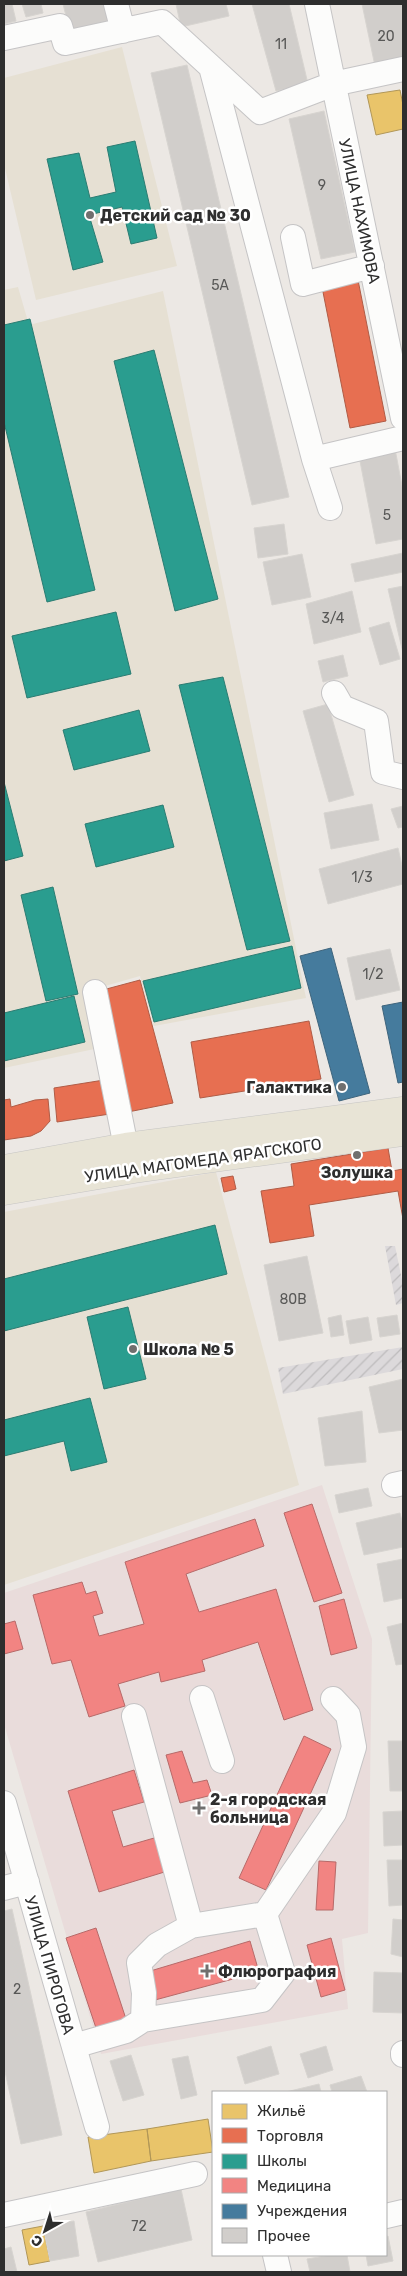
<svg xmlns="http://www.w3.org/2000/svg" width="407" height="2276" font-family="Rubik,sans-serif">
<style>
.industrial{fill:url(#industrial-furrows)}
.education{fill:#e6e0d3}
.medical{fill:#e9dcdb}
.homes{fill:#e9c46a;stroke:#b19758}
.shops{fill:#e76f51;stroke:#b05c46}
.schools{fill:#2a9d8f;stroke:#2b7c72}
.health{fill:#f28482;stroke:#b76a69}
.public{fill:#457b9d;stroke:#3e647c}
.building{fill:#d1cecb;stroke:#d7d4d0}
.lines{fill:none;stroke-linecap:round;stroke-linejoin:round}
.minor-casing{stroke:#c5c4c5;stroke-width:26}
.major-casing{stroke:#c6c5c4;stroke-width:29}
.minor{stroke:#fcfcfb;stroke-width:24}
.major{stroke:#e8e4d6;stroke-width:28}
.poi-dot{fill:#706f6e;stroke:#fff;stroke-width:2}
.labels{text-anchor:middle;stroke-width:5;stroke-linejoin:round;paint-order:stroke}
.number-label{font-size:14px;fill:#585857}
.street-label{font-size:16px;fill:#2e2e2e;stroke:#fff}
.poi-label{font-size:16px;font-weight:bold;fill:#2e2e2e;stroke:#fff;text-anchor:start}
</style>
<defs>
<pattern id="industrial-furrows" width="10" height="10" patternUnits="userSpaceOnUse" patternTransform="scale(1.25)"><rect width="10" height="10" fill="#dcd9db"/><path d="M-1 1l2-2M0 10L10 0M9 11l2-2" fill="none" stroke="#bdbbbc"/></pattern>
</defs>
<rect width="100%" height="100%" fill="#ece8e4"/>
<path class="industrial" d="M385 1246H395L403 1285V1303L396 1305Z
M403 1347V1369L283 1394 278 1368Z"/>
<path class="education" d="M122 47 177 266 36 300 4 164V78Z
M18 287 29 325 163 291 306 998 154 1026 140 976 91 990 104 1047 4 1068V290Z
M216 1172 299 1485 4 1585V1212Z"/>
<path class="medical" d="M322 1485 372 1639 368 1933 342 1939 348 2009 101 2054 4 1724V1593Z"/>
<path class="homes" d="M400 90 403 105V129L376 135 367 95Z
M208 2119 213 2152 151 2161 147 2129Z
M147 2129 151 2161 94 2173 88 2137Z
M43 2226 50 2261 29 2265 22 2230Z"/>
<path class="shops" d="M358 280 386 421 350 428 322 287Z
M140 980 173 1103 128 1112 99 991Z
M309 1021 321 1079 200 1098 191 1042Z
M104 1080 110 1114 57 1122 54 1088Z
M10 1099 11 1107 35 1100 48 1099 50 1121 41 1131 31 1136 4 1140V1100Z
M388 1148 392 1171 403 1169V1219L398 1191 309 1205 314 1236 270 1243 261 1191 294 1186 291 1164Z
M233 1176 236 1189 224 1192 221 1178Z"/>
<path class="schools" d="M135 141 157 238 131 244 122 207 89 215 103 262 73 270 47 159 79 153 90 198 116 192 107 147Z
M30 319 95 590 47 602 4 422V325Z
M154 350 218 599 175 611 114 361Z
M116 612 131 674 27 698 12 636Z
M223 677 290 941 247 950 179 685Z
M139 710 150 751 74 770 63 730Z
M4 782 23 856 4 861Z
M163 805 174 847 96 867 85 824Z
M53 887 78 994 46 1001 21 895Z
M292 946 301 988 154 1022 143 981Z
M74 996 85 1042 4 1061V1013Z
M215 1225 227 1274 4 1331V1279Z
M128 1307 146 1379 104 1389 87 1317Z
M90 1398 107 1462 71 1471 64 1441 4 1456V1420Z"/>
<path class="health" d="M312 1504 342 1593 314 1602 284 1513Z
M255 1519 264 1546 186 1574 199 1612 276 1589 313 1710 284 1720 258 1642 202 1660 205 1671 161 1682 159 1672 118 1684 125 1706 89 1717 71 1660 52 1664 33 1595 82 1582 86 1594 96 1591 103 1613 93 1616 99 1636 144 1624 125 1562Z
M344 1599 357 1648 331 1655 319 1606Z
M15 1621 23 1649 4 1654V1624Z
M304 1736 331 1749 266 1890 239 1878Z
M182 1751 193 1783 207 1780 212 1795 180 1803 166 1755Z
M134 1770 144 1802 112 1811 123 1847 161 1836 171 1870 99 1892 68 1791Z
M319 1861 336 1862 333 1910H316Z
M96 1928 127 2022 97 2031 66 1938Z
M331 1938 345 1990 321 1997 307 1945Z
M250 1941 259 1972 155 2000 147 1972Z"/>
<path class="public" d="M331 948 370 1093 339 1101 300 956Z
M403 1002V1082L398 1083 382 1006Z"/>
<path class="building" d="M4 4H12L16 21 4 24Z
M22 4H41L43 13 26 17Z
M63 4H105L109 21 70 32Z
M176 4H226L229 16 181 27Z
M252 4H289L308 84 276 91Z
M362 4H402L403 60 375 66Z
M187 65 289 497 252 505 151 73Z
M324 111 355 252 321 259 289 119Z
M395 449 403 491V539L376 544 359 456Z
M284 524 288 554 258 558 254 528Z
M403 553V572L355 582 351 564Z
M302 554 311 597 272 605 263 562Z
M403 586V653L388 589Z
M352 591 361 632 314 644 306 604Z
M389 622 400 659 380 665 369 628Z
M343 655 348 676 323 682 318 661Z
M328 704 354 795 329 802 303 711Z
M372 804 379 840 331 849 324 813Z
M403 806V827L398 828 391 809Z
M398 848 403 870V884L328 904 319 869Z
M390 949 400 990 356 1000 347 958Z
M307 1256 323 1333 279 1341 264 1265Z
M341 1315 344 1335 331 1337 328 1318Z
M397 1315 400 1334 380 1337 377 1318Z
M368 1317 372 1340 350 1344 346 1321Z
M403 1379V1430L379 1433 369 1387Z
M362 1411 366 1462 325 1466 318 1418Z
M368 1488 372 1506 339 1513 335 1495Z
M400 1513 403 1525V1547L364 1555 356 1523Z
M403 1559V1598L384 1602 377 1564Z
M403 1623V1664L396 1665 387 1627Z
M388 1741H403V1791H390Z
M403 1811V1845L384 1846 383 1812Z
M387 1860H403V1905L389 1906Z
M12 1909 62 2135 21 2144 4 2067V1911Z
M393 1919 403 1920V1957L391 1954Z
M374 1972 403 1973V2013L373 2012Z
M271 2046 279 2074 245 2084 237 2057Z
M326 2046 333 2070 308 2078 300 2054Z
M131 2055 144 2095 123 2101 110 2061Z
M188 2056 197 2095 181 2099 172 2059Z
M361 2076 367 2092H332L330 2085Z
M319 2084 321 2092H286Z
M181 2189 192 2240 98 2262 86 2212Z
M74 2221 79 2256 50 2261 43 2226Z
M388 2236 393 2261 368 2266 366 2255H386V2237Z
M11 2247 17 2272H4V2249Z
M331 2255H347L350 2272H310L307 2259Z"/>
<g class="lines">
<g class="minor-casing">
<path id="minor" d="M116 4 123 31
M317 4 403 418
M4 38 60 26 65 43 162 22 260 112 333 84 403 69
M211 67 314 459
M293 237 303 284 372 266
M330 508 314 459 403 438
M334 693 342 707 376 721 383 772 403 777
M95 992 126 1147 133 1165
M394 1485 403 1483
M202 1698 222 1761
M134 1716 191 1926
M4 1803 97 2127
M4 1888 27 1882
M265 1914 334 1813 354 1747 348 1715 333 1699
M74 2046 126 2031 143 2020 144 1993 139 1963 157 1945 191 1926 265 1914 283 1973 262 2000 143 2020
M403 2053V2055
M4 2215 195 2174
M386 2216 403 2212
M275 2255 279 2272"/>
</g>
<g class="major-casing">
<path id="major" d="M4 1169 126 1147 403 1111
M4 1191 134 1169 403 1132"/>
</g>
<use href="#minor" class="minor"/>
<use href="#major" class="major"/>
</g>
<g class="poi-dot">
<circle cx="90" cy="215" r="5"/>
<circle cx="342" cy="1087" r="5"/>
<circle cx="357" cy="1155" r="5"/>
<circle cx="133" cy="1349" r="5"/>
<path d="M196.5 1800.5h5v5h5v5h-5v5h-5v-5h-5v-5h5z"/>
<path d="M204.5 1963.5h5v5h5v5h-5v5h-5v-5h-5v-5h5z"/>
</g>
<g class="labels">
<g class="number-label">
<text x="386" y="41">20</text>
<text x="281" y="49">11</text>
<text x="322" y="190">9</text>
<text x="220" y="290">5А</text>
<text x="387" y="520">5</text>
<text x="333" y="623">3/4</text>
<text x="362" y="882">1/3</text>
<text x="373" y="979">1/2</text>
<text x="293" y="1304">80В</text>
<text x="17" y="1994">2</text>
<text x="139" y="2231">72</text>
</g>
<g class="street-label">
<text transform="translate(360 211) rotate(78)" y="6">УЛИЦА НАХИМОВА</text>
<text transform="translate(203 1160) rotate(-8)" y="6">УЛИЦА МАГОМЕДА ЯРАГСКОГО</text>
<text transform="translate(50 1965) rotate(74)" y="6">УЛИЦА ПИРОГОВА</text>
</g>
<g class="poi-label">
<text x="100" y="221">Детский сад № 30</text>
<text x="332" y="1093" text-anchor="end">Галактика</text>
<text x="357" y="1178" text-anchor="middle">Золушка</text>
<text x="143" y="1355">Школа № 5</text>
<text x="210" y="1805">2-я городская<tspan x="210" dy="18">больница</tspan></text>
<text x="218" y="1977">Флюрография</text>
</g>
</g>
<rect width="407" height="2276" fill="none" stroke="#2e2e2e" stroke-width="10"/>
<rect x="212" y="2091" width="175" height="165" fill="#ffffff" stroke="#ababab"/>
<rect x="222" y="2104" width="25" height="15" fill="#e9c46a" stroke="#ababab"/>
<text x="257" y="2116" font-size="15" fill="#2e2e2e">Жильё</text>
<rect x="222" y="2128" width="25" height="15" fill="#e76f51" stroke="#ababab"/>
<text x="257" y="2141" font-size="15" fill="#2e2e2e">Торговля</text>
<rect x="222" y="2154" width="25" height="15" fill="#2a9d8f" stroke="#ababab"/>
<text x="257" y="2166" font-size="15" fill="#2e2e2e">Школы</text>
<rect x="222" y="2178" width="25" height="15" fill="#f28482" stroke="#ababab"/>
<text x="257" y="2191" font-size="15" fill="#2e2e2e">Медицина</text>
<rect x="222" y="2204" width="25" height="15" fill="#457b9d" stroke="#ababab"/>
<text x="257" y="2216" font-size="15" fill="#2e2e2e">Учреждения</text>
<rect x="222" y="2228" width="25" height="15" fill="#d1cecb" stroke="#ababab"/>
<text x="257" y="2241" font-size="15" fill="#2e2e2e">Прочее</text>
<g transform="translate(45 2231) rotate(219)" stroke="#ffffff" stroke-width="4" paint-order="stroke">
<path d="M0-4L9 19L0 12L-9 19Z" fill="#2e2e2e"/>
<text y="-8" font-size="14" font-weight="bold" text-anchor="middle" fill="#2e2e2e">С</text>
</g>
</svg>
